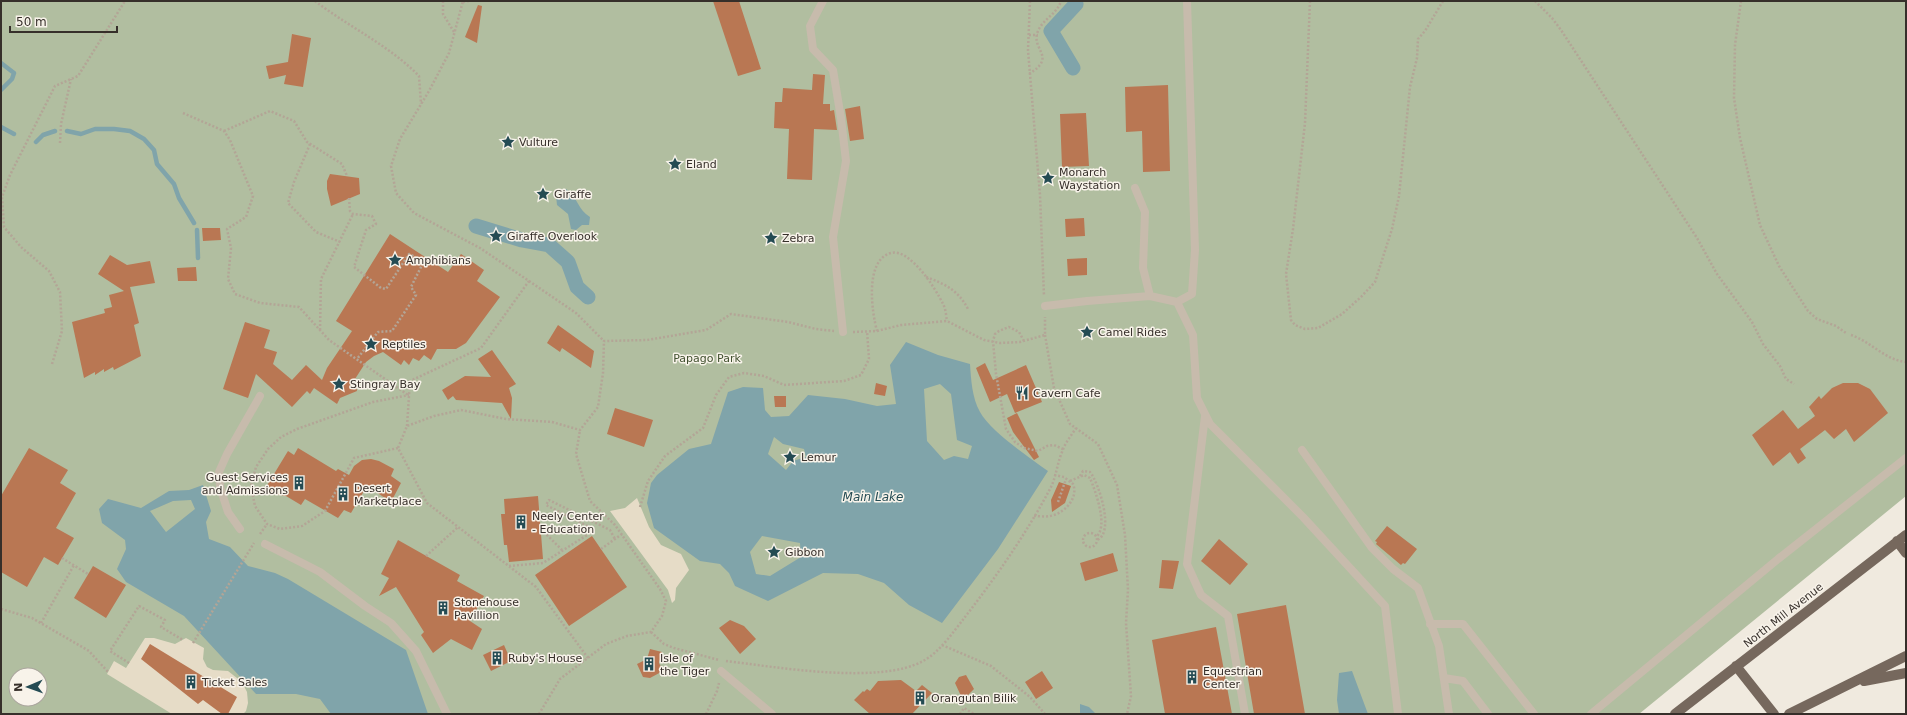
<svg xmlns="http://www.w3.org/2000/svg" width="1907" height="715" font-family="'DejaVu Sans',sans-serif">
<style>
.green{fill:#b1bea0;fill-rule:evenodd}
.plaza{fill:#e6dcc7}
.water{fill:#80a4aa;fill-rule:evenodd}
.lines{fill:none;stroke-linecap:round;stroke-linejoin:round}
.stream{stroke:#80a4aa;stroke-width:4.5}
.canal{stroke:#80a4aa;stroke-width:15}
.building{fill:#b97753}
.path{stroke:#b3a596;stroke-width:2.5;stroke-dasharray:2 2;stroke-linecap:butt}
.lane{stroke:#c7bbac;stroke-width:8}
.primary{stroke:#76685d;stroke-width:10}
.labels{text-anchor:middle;stroke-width:3;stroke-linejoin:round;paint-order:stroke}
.poi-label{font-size:11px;fill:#362f2a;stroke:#f8f3ea;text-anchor:start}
.park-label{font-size:11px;fill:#425130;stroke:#f8f3ea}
.street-label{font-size:11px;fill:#362f2a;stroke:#f8f3ea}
.water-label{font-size:12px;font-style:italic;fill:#244b53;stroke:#f8f3ea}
</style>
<rect width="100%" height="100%" fill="#f0eadf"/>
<path class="green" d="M1 1H1906V496L1639 714H1ZM16 675H40V699H16Z"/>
<path class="plaza" d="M637 498 649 527 661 545 681 554 689 570 676 588 675 600 672 603 668 590 610 511 625 508Z
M145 638H154L175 644 186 638 204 648 203 659 207 667 213 670 228 671 242 682 247 692 248 703 246 711 243 714H172L107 674 114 661 126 668Z"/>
<path class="water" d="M566 189C577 196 578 210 590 217L589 225H582L576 230 571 229 568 214 557 205 556 196 559 191Z
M906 342 938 355 970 364C971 379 972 398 980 412 991 432 1029 457 1048 471L998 549 942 623 909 605 884 583 858 574 823 573 768 601 735 586 729 573 720 564 700 561 654 528 647 503 651 483 657 475 689 449 711 444 728 392 743 387 763 388 765 410 771 417 789 416 808 395 845 399 877 406 896 404 890 365ZM940 384 951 394 957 440 972 446 968 459 954 456 944 460 927 441 924 389ZM774 437 783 444 804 449 806 457 793 461 786 470 768 454ZM762 536 800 543 801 557 770 576 756 574 750 552Z
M203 485 211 511 206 522 209 539 230 547 248 566 275 573 288 579 406 650 428 714H331L320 699 296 694H256L184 616 126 582 117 569 126 549 125 540 102 523 99 509 108 499 141 508 169 491 189 490ZM191 500 195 509 166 532 150 511 173 501Z
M1352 671 1368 714H1339L1337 700 1339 673Z
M1080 704 1089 707 1096 714H1080Z"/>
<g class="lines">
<path class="stream" d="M1 63 14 73 12 79 1 90
M1 127 14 134
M67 131 81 134 95 129H114L130 131 144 139 154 150 157 164 174 184 179 198 194 223
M36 142 43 135 55 131
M197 230 198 258"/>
<path class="canal" d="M1073 68 1051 31 1076 4 1075 1
M476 226 522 240 549 245 568 262 577 287 588 297"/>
</g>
<path class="building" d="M713 1H739L761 69 738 76Z
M478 5 482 6 477 43 465 37Z
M292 34 311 38 303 87 284 84 286 75 269 79 266 66 288 62Z
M813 74 825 75 823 104H830V111L834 110 837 130 814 129 812 180 787 179 789 129 774 128 775 102H782L783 88 812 90Z
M1168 85 1170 171 1143 172 1142 131 1126 132 1125 87Z
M860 106 864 139 850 141 845 109Z
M1086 113 1089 166 1062 167 1060 114Z
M330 174 359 178 360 194 331 206 327 189V181Z
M1084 218 1085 236 1066 237 1065 219Z
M202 228H220L221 240 203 241Z
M390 234 448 272 461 254 484 270 477 281 500 297 466 343 456 349H437L431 360 424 355 419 361 413 358 409 365 404 360 401 365 383 352 374 356 366 362 355 379 357 391 340 398 337 404 314 388 310 394 307 391 292 407 256 374 248 398 223 389 245 322 270 330 264 348 277 352 273 364 292 380 306 365 322 380 327 368 352 331 336 321Z
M110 255 127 265 150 261 155 283 130 287 139 323 134 325 141 356 114 370 113 367 104 372V369L95 375V372L84 378 72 322 105 313 104 309 112 307 109 295 124 291 98 274Z
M1087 258V275L1068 276 1067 259Z
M196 267 197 281H178L177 268Z
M558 325 594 351 591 368 562 348 560 352 547 343Z
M492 350 516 384 509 388 512 398 511 419 502 403 456 400 453 396 448 400 442 390 465 376 491 377 478 359Z
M985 363 993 380 1026 365 1042 402 1015 413 1007 394 990 402 976 368Z
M876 383 887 386 885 396 874 394Z
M1843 383H1858L1870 389 1888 413 1854 442 1846 429 1834 439 1825 430 1800 449 1806 458 1798 464 1790 452 1773 466 1752 435 1783 410 1798 429 1815 416 1809 407 1819 396 1821 399 1832 388Z
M774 396H786V407H775Z
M615 408 653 420 644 447 607 434Z
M1017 413 1039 457 1034 460 1013 432 1007 418Z
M29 448 68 470 60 483 76 493 56 528 74 538 58 565 44 557 27 587 1 572V496Z
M298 448 336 471 338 469 349 475 354 466 362 460 371 459 379 461 394 469 391 476 401 483 391 502 367 486 351 513 344 510 338 518 305 499 301 505 286 496 263 492 288 451 294 455Z
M1059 482 1071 486 1065 503 1052 512 1051 500Z
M538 496 543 559 509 562 507 545H504L501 514H505L504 499Z
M1387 526 1417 549 1405 564 1403 563 1401 565 1376 544 1377 542 1375 541Z
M592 536 627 587 569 626 535 575Z
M1219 539 1248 564 1230 585 1201 561Z
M398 540 460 575 457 581 484 596 470 621 482 629 472 650 451 639 433 653 421 635 424 632 396 587 379 596 389 578 381 574Z
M1113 553 1118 571 1085 581 1080 563Z
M1162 560 1179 561 1173 589 1159 588Z
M93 566 126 585 106 618 74 598Z
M1286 605 1305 714H1254L1237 614Z
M730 620 744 626 756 639 740 654 719 628Z
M1216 627 1232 714H1165L1152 640Z
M150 644 237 697 228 714H222L203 700 198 704 141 659Z
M504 645 511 661 491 671 483 655Z
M650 649 662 652 659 663 663 671 650 678 643 677 637 664 647 659Z
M1042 671 1053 688 1036 699 1025 682Z
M966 675 974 689 967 696H961L955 683 959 677Z
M901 680 916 691 922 685 932 693 912 714H870L854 700 863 691 864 692 867 689 870 691 878 681Z"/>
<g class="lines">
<path class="path" d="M315 1C349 27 390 46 419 76L421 104
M443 1V14L454 32
M1030 1 1028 50 1040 195 1044 296
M1310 1 1305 123 1293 229 1286 274 1291 320 1295 325 1305 329 1318 328 1342 314 1361 297 1375 282 1392 229 1399 196 1410 87 1417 58 1418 39 1425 31 1443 1
M1535 1 1552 18 1561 30 1697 238 1717 274 1752 322 1763 344 1780 366 1786 379 1794 384
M1741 1 1735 45 1734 98 1740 138 1760 225 1779 266 1808 311 1817 319 1836 326 1846 333
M463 2 469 1
M1029 35H1038
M1029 74C1058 56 1030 50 1038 31 1043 19 1057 14 1061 1
M183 113 224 131 230 140 253 196 246 217 227 229 231 248 228 279 235 294 260 303 299 307 329 340 408 395
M224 131 270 111 294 121 307 142 342 164 347 176
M60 143 61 124 71 79
M310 144 294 182 288 203 316 232 340 242
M349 198 350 211 353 214 372 216 376 224 366 230 354 267 381 288 386 289 409 254 424 261 411 287 416 295 392 331 378 332 357 359
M926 277C945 284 958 290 968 309
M529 281 576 313 604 341
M320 330 321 279 353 214
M877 331C872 313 864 260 891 253 910 248 936 289 943 304 946 309 946 316 947 321
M853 332 877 331 901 325 947 321 984 340 1000 343 1020 342 1045 335V317
M1045 335 1054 388 1070 424 1098 444 1117 485 1125 535 1128 590 1126 623 1131 696 1127 714
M1851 335C1870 341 1885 360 1906 362
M1024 341 1019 332 1009 327 999 331 995 334 993 341 996 374 1006 429 1015 442 1024 448 1038 451 1047 446 1054 445 1063 449
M52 364 62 331 60 292 49 271 21 247 4 227 2 197 10 175 55 86 78 76 125 1
M407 426 410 381 481 348 529 281 480 248 414 213 396 193 391 166 400 139 429 91 449 53 463 1
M398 448 354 458 325 511 302 526 280 529 267 524 255 506 251 486 256 467 268 449 281 437 297 429 373 402 409 395
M1080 476 1083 471 1090 472C1099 483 1115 533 1097 540
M1070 481 1084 475 1090 478C1095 490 1109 527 1096 537
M1058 502 1066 479
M640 507 648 481 665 456 703 428 716 395 729 377 744 373 764 376 784 385 844 381 861 375 869 359 867 331
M1034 516C1039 516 1045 517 1050 516 1064 514 1079 498 1073 484L1064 477 1054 475
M541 529 562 550
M1083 540a7 7 0 1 1 14 0a7 7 0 1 1-14 0Z
M260 534 267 524
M601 549 622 534
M426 556 458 527
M62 558 88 574
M509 566 543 563 595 530 546 505 549 500 610 530 615 539
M1 609 32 618 89 651 108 672
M41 623 74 565
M651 632 664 644 674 648 719 660
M193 643 254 543
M942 645 991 666 1030 697 1045 714
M588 658 536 587 427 503 398 448 407 426 434 416 461 410 506 419 552 422 580 430 598 407 603 373 604 341 647 340 706 330 731 314 788 322 816 329 834 331
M726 661C776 667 880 685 923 661 939 653 954 631 965 617 996 577 1026 534 1050 489 1056 478 1057 464 1062 452 1065 443 1071 436 1076 428
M129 663 110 651 139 606 165 620 161 627 183 640
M539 714 560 679 606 644 627 636 651 632 662 616 666 601 660 589 615 525 590 501 576 454 580 430
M706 714 717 691 719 683
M960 714 964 708 974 714"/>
<path class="lane" d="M823 1 810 26 813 49 833 70 841 118 846 161 833 237 843 332
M1135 188 1145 212 1143 268 1150 296
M1177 302 1192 294 1195 250 1187 1
M1045 306 1087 301 1150 296 1177 302 1193 335 1197 398 1210 424 1303 517 1385 606 1398 714
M1205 416 1187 564 1201 595 1228 616 1245 714
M1302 450 1372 548 1393 569 1418 588 1439 646 1449 714
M240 529 228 512 220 487 219 472 227 454 260 396
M265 544 320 572 365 606 391 623 416 651 447 714
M1430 624H1463L1534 714
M721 671 772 714
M1444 678 1463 681 1488 714
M1591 714 1778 559 1906 458"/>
<path class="primary" d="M1897 541 1906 553
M1736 666 1774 714
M1864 681 1906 673
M1675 714 1906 535
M1789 714 1906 656"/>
</g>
<defs>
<g id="sight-bare" transform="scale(1.08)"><path d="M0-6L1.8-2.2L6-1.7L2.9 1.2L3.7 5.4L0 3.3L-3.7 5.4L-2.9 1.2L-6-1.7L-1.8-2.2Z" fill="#244b53" stroke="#f8f3ea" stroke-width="2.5" paint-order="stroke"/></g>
<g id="restaurant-bare" transform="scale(1.08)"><path d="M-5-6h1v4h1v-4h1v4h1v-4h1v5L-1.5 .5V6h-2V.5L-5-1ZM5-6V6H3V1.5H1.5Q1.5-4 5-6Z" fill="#244b53" stroke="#f8f3ea" stroke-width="2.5" paint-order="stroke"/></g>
<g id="building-bare" transform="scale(1.08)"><path d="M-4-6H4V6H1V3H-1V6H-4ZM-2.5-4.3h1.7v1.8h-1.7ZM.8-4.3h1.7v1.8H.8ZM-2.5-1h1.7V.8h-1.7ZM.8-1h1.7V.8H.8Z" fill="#244b53" stroke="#f8f3ea" stroke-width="2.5" paint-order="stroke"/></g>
</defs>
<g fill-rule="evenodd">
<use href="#sight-bare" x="508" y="142"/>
<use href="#sight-bare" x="675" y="164"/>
<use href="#sight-bare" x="1048" y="178"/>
<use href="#sight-bare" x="543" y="194"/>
<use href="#sight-bare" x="496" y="236"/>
<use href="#sight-bare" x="771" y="238"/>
<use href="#sight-bare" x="395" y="260"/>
<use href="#sight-bare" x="1087" y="332"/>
<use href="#sight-bare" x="371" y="344"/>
<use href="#sight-bare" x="339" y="384"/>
<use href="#restaurant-bare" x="1022" y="393"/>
<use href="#sight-bare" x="790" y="457"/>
<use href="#building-bare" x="299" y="483"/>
<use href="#building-bare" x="343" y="494"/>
<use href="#building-bare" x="521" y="522"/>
<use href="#sight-bare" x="774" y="552"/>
<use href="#building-bare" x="443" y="608"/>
<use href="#building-bare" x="497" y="658"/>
<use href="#building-bare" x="649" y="664"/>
<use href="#building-bare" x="1192" y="677"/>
<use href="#building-bare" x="191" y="682"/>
<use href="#building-bare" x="920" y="698"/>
</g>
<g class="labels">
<g class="poi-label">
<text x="519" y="146">Vulture</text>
<text x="686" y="168">Eland</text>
<text x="1059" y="176">Monarch<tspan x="1059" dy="13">Waystation</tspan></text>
<text x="554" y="198">Giraffe</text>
<text x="507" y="240">Giraffe Overlook</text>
<text x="782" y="242">Zebra</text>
<text x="406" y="264">Amphibians</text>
<text x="1098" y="336">Camel Rides</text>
<text x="382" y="348">Reptiles</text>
<text x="350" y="388">Stingray Bay</text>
<text x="1033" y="397">Cavern Cafe</text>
<text x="801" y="461">Lemur</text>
<text x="288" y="481" text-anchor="end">Guest Services<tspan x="288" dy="13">and Admissions</tspan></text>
<text x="354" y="492">Desert<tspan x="354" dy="13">Marketplace</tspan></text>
<text x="532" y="520">Neely Center<tspan x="532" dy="13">- Education</tspan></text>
<text x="785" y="556">Gibbon</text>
<text x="454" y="606">Stonehouse<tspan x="454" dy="13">Pavillion</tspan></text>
<text x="508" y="662">Ruby's House</text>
<text x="660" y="662">Isle of<tspan x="660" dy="13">the Tiger</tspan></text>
<text x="1203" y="675">Equestrian<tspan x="1203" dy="13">Center</tspan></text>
<text x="202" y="686">Ticket Sales</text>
<text x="931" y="702">Orangutan Bilik</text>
</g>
<g class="park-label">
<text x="707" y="362">Papago Park</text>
</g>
<g class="street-label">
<text transform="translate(1783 615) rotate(-38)" y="4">North Mill Avenue</text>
</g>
<g class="water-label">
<text x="873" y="501">Main Lake</text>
</g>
</g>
<rect width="1907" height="715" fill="none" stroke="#362f2a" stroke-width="4"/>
<g transform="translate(28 687) rotate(268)"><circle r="19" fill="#f8f3ea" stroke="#aaa59d"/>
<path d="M0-3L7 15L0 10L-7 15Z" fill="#244b53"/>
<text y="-6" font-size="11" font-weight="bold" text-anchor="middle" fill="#362f2a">N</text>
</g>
<path d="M10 26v6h107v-6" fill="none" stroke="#362f2a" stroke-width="2"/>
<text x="16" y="26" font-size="12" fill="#362f2a" stroke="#f8f3ea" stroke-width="3" paint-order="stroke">50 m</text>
</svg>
